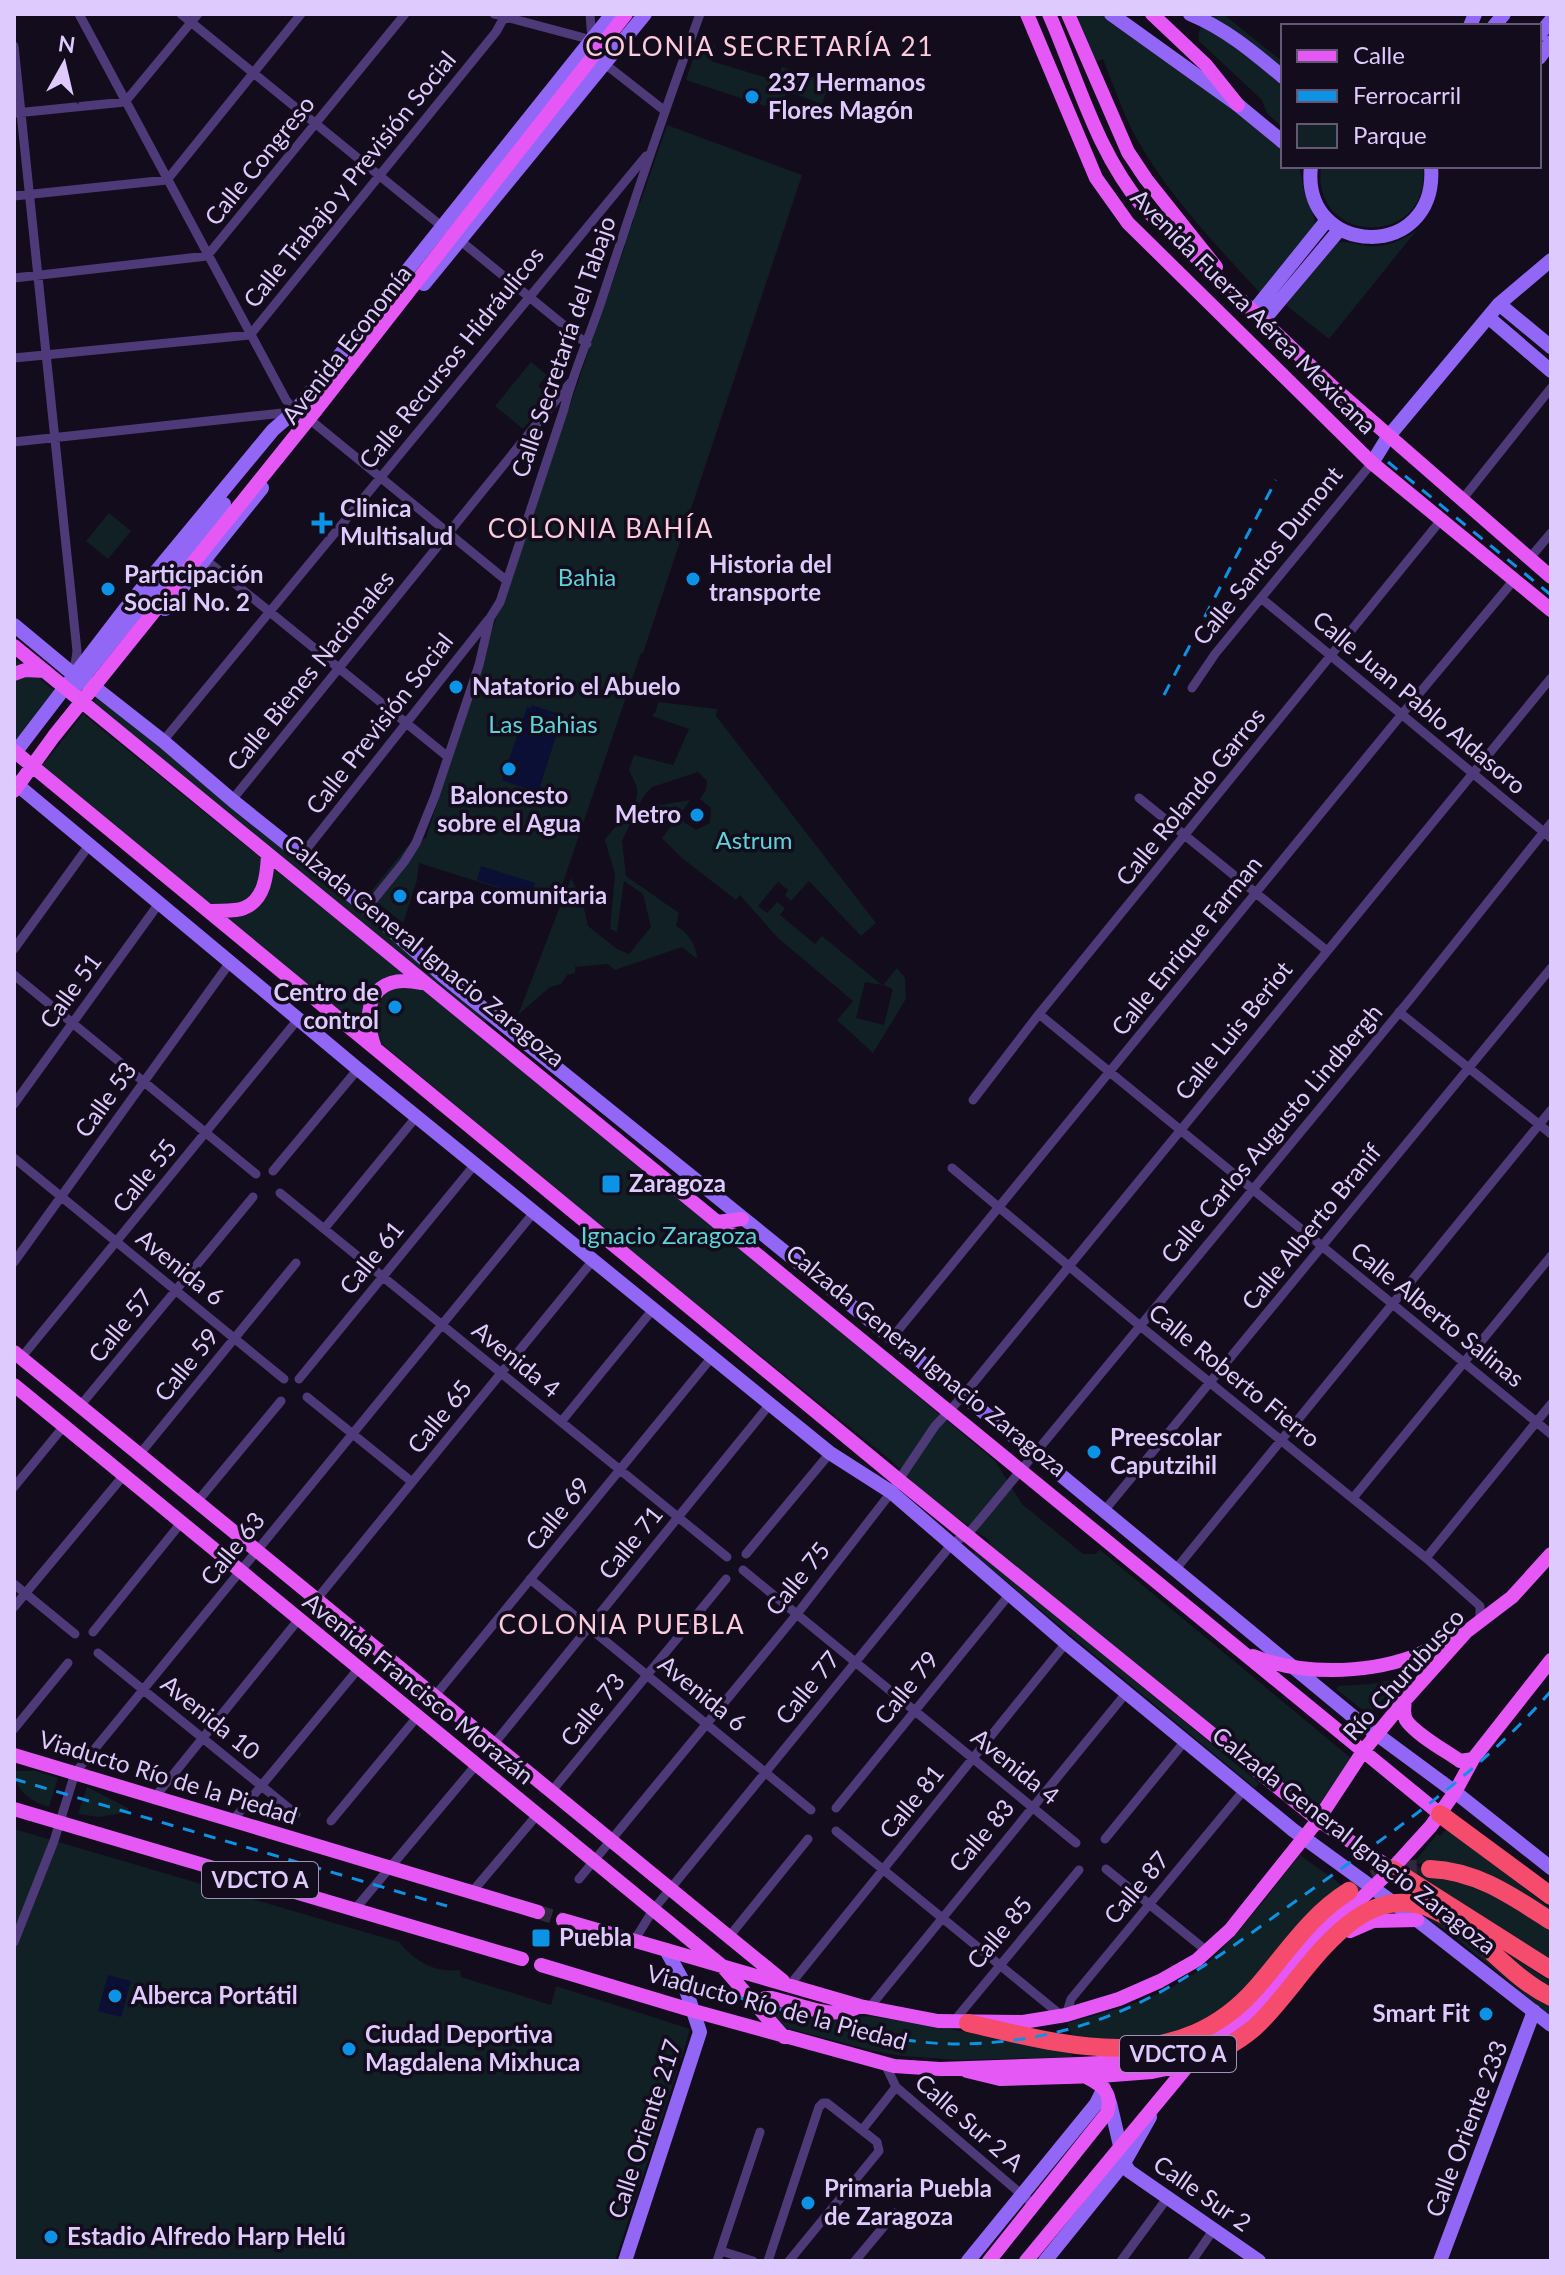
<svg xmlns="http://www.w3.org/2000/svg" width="1565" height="2275" font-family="Lato,sans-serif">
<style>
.green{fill:#102025}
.water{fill:#0b0f36}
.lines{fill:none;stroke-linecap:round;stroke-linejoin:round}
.primary-tunnel{stroke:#31283e;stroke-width:14;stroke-dasharray:14 7;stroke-linecap:butt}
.highway-tunnel{stroke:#31283e;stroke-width:18;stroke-dasharray:18 9;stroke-linecap:butt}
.street{stroke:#4e3a78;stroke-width:9}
.secondary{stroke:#9267f6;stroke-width:14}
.primary{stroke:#e658f5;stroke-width:14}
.highway{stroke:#f54c6e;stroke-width:18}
.rail{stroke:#0d93e5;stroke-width:3;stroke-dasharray:12 10;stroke-linecap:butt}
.poi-dot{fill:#0d93e5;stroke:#130c1c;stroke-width:3}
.labels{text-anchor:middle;stroke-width:7;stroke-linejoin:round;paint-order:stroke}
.shield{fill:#130c1c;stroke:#a191b9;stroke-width:2}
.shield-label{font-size:22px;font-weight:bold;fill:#decafc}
.poi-label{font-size:24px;font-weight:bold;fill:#decafc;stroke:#130c1c;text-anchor:start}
.street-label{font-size:24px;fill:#decafc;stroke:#130c1c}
.park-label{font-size:24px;fill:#5cd3d6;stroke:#130c1c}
.neighbourhood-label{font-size:26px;letter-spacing:2px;fill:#fcccdd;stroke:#130c1c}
</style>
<rect width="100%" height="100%" fill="#130c1c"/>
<path class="green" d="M1063 14H1102L1248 120 1283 150V166H1299L1305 195 1315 219 1314 226 1261 294C1216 245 1166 193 1134 134 1122 110 1113 84 1103 59L1084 66Z
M1217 14H1223L1283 62V128L1267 113 1262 100 1199 41C1197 28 1205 18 1217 14Z
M699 41 715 46 711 61 777 81 782 67 830 82 822 104 787 91 780 111 686 80Z
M667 125 802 175 643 653H641L555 906 419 863 417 880 403 923 368 895 407 847 426 838 491 633 625 246 623 243 634 220 630 219 635 202 640 203Z
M1321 166H1423C1433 248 1310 248 1321 166Z
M1417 230 1329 339 1286 305 1336 243C1347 240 1356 245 1368 246 1386 248 1403 240 1417 230Z
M531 362 547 375 538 386 551 395 523 429 495 406Z
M109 513 131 531 108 559 86 541Z
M14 658 55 691 15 742H14Z
M96 698 155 742 495 1022 483 1021 466 1009 93 703Z
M658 702 717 709 716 716 876 923 861 936 809 881 791 901 785 895 788 890 778 882 758 906 767 913 777 902 785 908 780 915 815 944 822 936 882 985 865 982 856 1018 884 1025 893 989 883 985 897 968 905 978 906 999 873 1053 837 1020 853 1001 777 937 740 895 736 900 682 858 662 838 671 826 652 809 655 803 661 805 690 800 682 812 684 822 696 830 710 823 711 808 700 799 706 790 707 781 698 772 652 787 643 797 622 841 626 876 679 913 676 926C688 932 697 946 697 959L682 947 615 970 608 964 575 967V973L567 975 561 984 550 987 518 1015 571 878 582 899 588 926 617 949 629 954 651 927 643 894 624 881 617 932 610 929 615 874 605 840C614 825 640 809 637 789 636 783 631 775 629 770L634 755 673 765 689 729 652 716 656 711Z
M83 714 719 1229 995 1461 1022 1504 1083 1554H1096L1100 1550 1351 1758 1316 1809 991 1553 990 1541 961 1520 935 1505 894 1463 633 1253 364 1029 39 770Z
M976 1550 1259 1783 1255 1788 973 1554Z
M1402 1678 1369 1715 1336 1689 1339 1686 1370 1684Z
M14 1771H36L58 1778 49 1807C32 1802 14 1790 14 1771Z
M87 1787 128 1808V1812L99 1817 78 1814Z
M1447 1828 1551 1909V1913L1429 1863 1416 1864 1432 1877 1482 1888 1551 1929V1961L1408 1870 1437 1834 1441 1836Z
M14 1829 399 1942C415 1961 434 1973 460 1970L461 1977 551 2005 556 1986 690 2029 682 2057 674 2060 677 2072 615 2261H14Z
M1300 1855 1343 1886 1223 2012 1156 2041 1073 2037 1067 2023C1108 2012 1153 2000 1188 1978 1225 1954 1272 1890 1300 1855Z
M1420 1896 1551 1982V2017L1454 1936 1411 1907Z
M775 2005 837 2019 869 2016 946 2028 1071 2053 1072 2057 958 2060 902 2056 874 2051 787 2028 772 2013Z"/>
<path class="water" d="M532 705 562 715 561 718 545 713 561 720 538 793 502 780 527 707 531 708Z
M481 866 535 883 531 897 477 880Z
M108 1975 131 1981 121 2017 98 2011Z"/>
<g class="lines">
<path class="primary-tunnel" d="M538 1912 563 1920"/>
<path class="highway-tunnel" d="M1349 1891C1375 1876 1399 1867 1430 1869"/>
<path class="street" d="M79 14 286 400 295 411 314 423 507 581
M181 14 445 229
M494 14 592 40 590 14
M14 46 77 651 74 672
M605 64 665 111
M16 113 125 102 198 14
M14 196 167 180 301 14
M457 238 587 344
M14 278 207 256 405 14
M14 358 250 335 496 32 506 14
M14 442 292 412
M1461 501 1551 388
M1529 559 1551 533
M206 560 448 757
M1261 598 1551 838
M1192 688 1215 654 1372 463
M163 741 646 156
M1139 798 1326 950
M232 800 570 383
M301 856 488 620
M367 908 404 862 416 843 435 796 479 665 490 618 500 602 564 409C573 372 590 336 602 299 633 204 665 109 700 14
M14 949 90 844
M14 975 256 1174
M1399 1012 1551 1134
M1039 1014 1551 1434
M973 1100 1039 1014 1441 520
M14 1104 160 902
M14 1158 284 1379
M952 1168 1139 1325 1426 1558 1480 1606V1621
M273 1171 358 1069
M280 1193 727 1557
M324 1229 417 1116
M14 1262 231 961
M891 1339 1402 714 1514 580
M21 1358 299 1018
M299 1379 476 1163
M307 1397 412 1482
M80 1406 253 1197
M561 1422 654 1308
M139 1455 296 1263
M14 1487 64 1426
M1353 1498 1551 1256
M197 1502 281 1401
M1104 1511 1551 968
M746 1554 830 1453
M1426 1558 1551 1404
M743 1570 1076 1843
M1175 1570 1551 1110
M530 1579 811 1810
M14 1584 75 1634
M316 1600 594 1259
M14 1607 124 1475
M93 1632 181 1523
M98 1653 296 1814
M434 1697 712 1357
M14 1729 68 1663
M493 1745 770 1404
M551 1792 726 1579
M155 1797 299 1619
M836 1808 1009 1595
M233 1820 359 1668
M331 1821 417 1717
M836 1831 1062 2016
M1105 1839 1185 1741
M1106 1869 1208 1952
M579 1879 797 1614 886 1499 935 1426 962 1397 1551 678
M472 1892 537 1815
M356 1908 476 1765
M728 1938 808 1839
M634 1941 653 1910 947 1550 952 1543 967 1535 979 1521 1412 997 1551 823
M14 1942 54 1841 75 1773 535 1211
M789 1986 1066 1643
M869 2008 1127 1692
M1066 2015 1071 1999 1244 1790
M954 2021 1079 1870
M885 2064 896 2087 1034 2205
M862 2130 896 2087
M721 2251 753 2261
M717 2261 760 2132
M768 2261 819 2107 823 2103H827L877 2142 879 2151 789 2261
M855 2261 895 2213
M1121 2261 1168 2197
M1192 2261 1214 2229"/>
<path class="secondary" d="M1111 14 1238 105 1283 142
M1190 14C1226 29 1253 52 1283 77
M1470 26 1475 14
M1494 26 1504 14
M1539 35 1551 20
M1539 58 1551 42
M1311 166C1300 258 1439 263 1431 166
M424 284 645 14
M1499 304 1551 347
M1252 313 1327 220
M1488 317 1551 371
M1262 322 1340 229
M1372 463 1388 437 1499 304 1551 260
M165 609 262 488
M14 625 73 674 98 690 163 741 232 800 367 908 443 976 1034 1453 1356 1719 1455 1792 1551 1868
M76 686 224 504
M14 754 125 609 273 430 295 411 612 14
M14 782 358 1069 830 1453 891 1492 1066 1643 1293 1830 1417 1920 1551 2025
M1110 2103 1124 2163 1129 2171 1259 2261
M625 2261 700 2032 683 1981 666 1950
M968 2261 1096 2104 1104 2088
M1045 2261 1124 2163 1150 2117
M1440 2261 1534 2011"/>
<path class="primary" d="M1027 14 1096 178 1128 223 1372 463 1551 610
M1049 14C1078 80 1096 151 1143 207L1334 388 1551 577
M1068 14 1128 152 1146 179 1216 267
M1152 14 1206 65 1238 105
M14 646 1440 1814
M14 674 25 670 45 671
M14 751 900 1481 1318 1820 1392 1869
M14 791 54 736 316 410 626 14
M210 911C220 910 235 912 244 908 265 900 267 874 268 855
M375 1048C360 1008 372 972 421 983
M717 1222 742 1219
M14 1352 783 1981
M14 1385 722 1966 784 2037
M1253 1656C1300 1675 1364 1674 1412 1657 1427 1651 1442 1643 1457 1636
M1405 1700C1404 1707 1403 1714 1406 1720 1415 1734 1446 1751 1460 1761L1473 1759
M14 1755 538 1912
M14 1809 522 1959
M563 1920 860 2006 938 2021 1023 2022 1066 2015 1119 1999 1160 1981 1197 1960 1230 1930 1318 1820 1364 1750 1405 1700 1466 1632 1512 1597 1551 1554
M1350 1931 1373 1921 1417 1920
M541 1965 694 2011 894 2066 940 2069 1080 2064 1139 2061 1172 2056 1213 2038 1249 2013 1328 1922 1363 1897 1392 1869 1431 1826 1455 1792 1473 1759 1551 1660
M756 2004 765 1998H772C801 2004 832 2022 860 2006
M967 2071 1000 2079 1100 2076 1152 2072 1199 2062
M989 2261 1107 2113C1113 2095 1104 2086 1088 2078
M1026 2261 1190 2063"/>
<path class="highway" d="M1440 1814 1551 1896
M1392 1869 1551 1970
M1430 1869C1477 1871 1512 1896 1551 1921
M968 2023C1068 2046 1177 2078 1256 1988 1285 1955 1310 1915 1349 1891
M1190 2063C1213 2055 1235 2044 1254 2028 1302 1986 1352 1873 1434 1910 1479 1930 1507 1976 1551 1997"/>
<path class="rail" d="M1388 462 1551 595
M1164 695 1276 480
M14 1779 447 1906
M670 1978C712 1990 755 2002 797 2014 852 2029 906 2045 963 2044 1015 2043 1068 2033 1116 2013 1183 1986 1241 1940 1300 1898 1388 1835 1480 1773 1551 1691"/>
</g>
<g class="poi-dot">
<circle cx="752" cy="97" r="8"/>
<path d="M318 511h8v8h8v8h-8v8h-8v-8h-8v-8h8z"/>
<circle cx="693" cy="579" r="8"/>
<circle cx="108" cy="589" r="8"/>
<circle cx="456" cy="687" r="8"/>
<circle cx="509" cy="769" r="8"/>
<circle cx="697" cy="815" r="8"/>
<circle cx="400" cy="896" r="8"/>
<circle cx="395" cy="1007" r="8"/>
<rect x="601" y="1174" width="20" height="20" rx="4"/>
<circle cx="1094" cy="1452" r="8"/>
<rect x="531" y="1928" width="20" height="20" rx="4"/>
<circle cx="115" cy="1996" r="8"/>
<circle cx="1486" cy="2014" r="8"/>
<circle cx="349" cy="2049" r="8"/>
<circle cx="808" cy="2203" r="8"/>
<circle cx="51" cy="2237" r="8"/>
</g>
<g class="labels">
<g class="shield">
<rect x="202" y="1862" width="116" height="36" rx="6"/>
<rect x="1120" y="2036" width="116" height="36" rx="6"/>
</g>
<g class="shield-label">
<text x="260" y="1888">VDCTO A</text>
<text x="1178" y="2062">VDCTO A</text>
</g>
<g class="poi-label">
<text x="768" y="91">237 Hermanos<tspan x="768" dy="28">Flores Magón</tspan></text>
<text x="340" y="517">Clinica<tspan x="340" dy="28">Multisalud</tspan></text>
<text x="709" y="573">Historia del<tspan x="709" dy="28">transporte</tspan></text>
<text x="124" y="583">Participación<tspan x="124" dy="28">Social No. 2</tspan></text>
<text x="472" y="695">Natatorio el Abuelo</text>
<text x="509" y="804" text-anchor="middle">Baloncesto<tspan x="509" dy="28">sobre el Agua</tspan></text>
<text x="681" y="823" text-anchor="end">Metro</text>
<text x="416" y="904">carpa comunitaria</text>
<text x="379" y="1001" text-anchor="end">Centro de<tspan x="379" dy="28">control</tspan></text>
<text x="629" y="1192">Zaragoza</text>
<text x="1110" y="1446">Preescolar<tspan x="1110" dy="28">Caputzihil</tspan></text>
<text x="559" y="1946">Puebla</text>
<text x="131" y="2004">Alberca Portátil</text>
<text x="1470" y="2022" text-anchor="end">Smart Fit</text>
<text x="365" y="2043">Ciudad Deportiva<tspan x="365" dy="28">Magdalena Mixhuca</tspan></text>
<text x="824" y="2197">Primaria Puebla<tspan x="824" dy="28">de Zaragoza</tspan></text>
<text x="67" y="2245">Estadio Alfredo Harp Helú</text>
</g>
<g class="street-label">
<text transform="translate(260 161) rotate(-51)" y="8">Calle Congreso</text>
<text transform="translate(350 180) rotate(-51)" y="8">Calle Trabajo y Previsión Social</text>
<text transform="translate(1253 312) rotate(45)" y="8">Avenida Fuerza Aérea Mexicana</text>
<text transform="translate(347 345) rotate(-52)" y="8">Avenida Economía</text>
<text transform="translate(564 347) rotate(-71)" y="8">Calle Secretaría del Tabajo</text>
<text transform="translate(452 358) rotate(-51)" y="8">Calle Recursos Hidráulicos</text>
<text transform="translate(1268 556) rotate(-51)" y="8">Calle Santos Dumont</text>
<text transform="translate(311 671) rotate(-51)" y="8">Calle Bienes Nacionales</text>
<text transform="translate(1419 703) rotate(40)" y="8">Calle Juan Pablo Aldasoro</text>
<text transform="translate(380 724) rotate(-52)" y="8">Calle Previsión Social</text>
<text transform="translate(1191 797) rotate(-51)" y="8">Calle Rolando Garros</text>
<text transform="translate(1187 946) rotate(-51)" y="8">Calle Enrique Farman</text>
<text transform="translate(424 951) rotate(39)" y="8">Calzada General Ignacio Zaragoza</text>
<text transform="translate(71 991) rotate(-54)" y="8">Calle 51</text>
<text transform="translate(1234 1031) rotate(-51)" y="8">Calle Luis Beriot</text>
<text transform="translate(106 1100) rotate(-54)" y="8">Calle 53</text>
<text transform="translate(1272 1134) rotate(-50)" y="8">Calle Carlos Augusto Lindbergh</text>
<text transform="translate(145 1176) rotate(-51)" y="8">Calle 55</text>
<text transform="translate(1312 1227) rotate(-51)" y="8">Calle Alberto Branif</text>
<text transform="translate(372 1258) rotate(-51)" y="8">Calle 61</text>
<text transform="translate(180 1268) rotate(39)" y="8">Avenida 6</text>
<text transform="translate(1437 1315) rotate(39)" y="8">Calle Alberto Salinas</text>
<text transform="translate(121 1326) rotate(-51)" y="8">Calle 57</text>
<text transform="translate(516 1360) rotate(39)" y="8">Avenida 4</text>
<text transform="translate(926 1361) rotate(39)" y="8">Calzada General Ignacio Zaragoza</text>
<text transform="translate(187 1365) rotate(-51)" y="8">Calle 59</text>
<text transform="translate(1234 1376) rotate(39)" y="8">Calle Roberto Fierro</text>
<text transform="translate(440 1417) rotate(-51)" y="8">Calle 65</text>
<text transform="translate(558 1514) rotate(-51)" y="8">Calle 69</text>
<text transform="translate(631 1543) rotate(-51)" y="8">Calle 71</text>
<text transform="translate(233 1549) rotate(-51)" y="8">Calle 63</text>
<text transform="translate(798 1579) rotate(-51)" y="8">Calle 75</text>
<text transform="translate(1404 1675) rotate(-48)" y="8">Río Churubusco</text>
<text transform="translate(808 1688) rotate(-51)" y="8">Calle 77</text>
<text transform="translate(907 1688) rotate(-51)" y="8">Calle 79</text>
<text transform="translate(418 1689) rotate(39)" y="8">Avenida Francisco Morazán</text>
<text transform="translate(702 1694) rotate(39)" y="8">Avenida 6</text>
<text transform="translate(593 1710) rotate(-51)" y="8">Calle 73</text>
<text transform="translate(210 1718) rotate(39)" y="8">Avenida 10</text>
<text transform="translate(1015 1767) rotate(39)" y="8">Avenida 4</text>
<text transform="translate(168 1778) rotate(17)" y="8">Viaducto Río de la Piedad</text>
<text transform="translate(912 1802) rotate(-51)" y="8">Calle 81</text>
<text transform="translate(982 1836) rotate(-50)" y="8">Calle 83</text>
<text transform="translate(1354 1841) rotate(38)" y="8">Calzada General Ignacio Zaragoza</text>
<text transform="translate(1137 1888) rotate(-50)" y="8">Calle 87</text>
<text transform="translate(1000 1933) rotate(-50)" y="8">Calle 85</text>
<text transform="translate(777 2008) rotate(15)" y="8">Viaducto Río de la Piedad</text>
<text transform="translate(969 2123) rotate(41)" y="8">Calle Sur 2 A</text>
<text transform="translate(645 2129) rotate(-72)" y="8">Calle Oriente 217</text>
<text transform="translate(1467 2129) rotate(-69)" y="8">Calle Oriente 233</text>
<text transform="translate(1202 2194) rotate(35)" y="8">Calle Sur 2</text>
</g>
<g class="park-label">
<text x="587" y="586">Bahia</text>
<text x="543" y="733">Las Bahias</text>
<text x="754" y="849">Astrum</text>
<text x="669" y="1244">Ignacio Zaragoza</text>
</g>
<g class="neighbourhood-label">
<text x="760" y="56">COLONIA SECRETARÍA 21</text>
<text x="601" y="538">COLONIA BAHÍA</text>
<text x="622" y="1634">COLONIA PUEBLA</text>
</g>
</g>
<rect width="1565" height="2275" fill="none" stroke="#decafc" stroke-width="32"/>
<rect x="1281" y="24" width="260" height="144" fill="#130c1c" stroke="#645876" stroke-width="2"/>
<rect x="1297" y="50" width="40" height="12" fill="#e658f5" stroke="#645876" stroke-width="2"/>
<text x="1353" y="64" font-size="24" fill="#decafc">Calle</text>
<rect x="1297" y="90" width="40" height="12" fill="#0d93e5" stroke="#645876" stroke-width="2"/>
<text x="1353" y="104" font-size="24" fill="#decafc">Ferrocarril</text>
<rect x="1297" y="124" width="40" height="24" fill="#102025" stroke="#645876" stroke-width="2"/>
<text x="1353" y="144" font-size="24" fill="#decafc">Parque</text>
<g transform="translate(64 64) rotate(8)" stroke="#130c1c" stroke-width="6" paint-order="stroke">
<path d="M0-6L14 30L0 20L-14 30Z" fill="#decafc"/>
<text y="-12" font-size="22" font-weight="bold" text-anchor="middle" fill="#decafc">N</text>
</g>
</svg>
